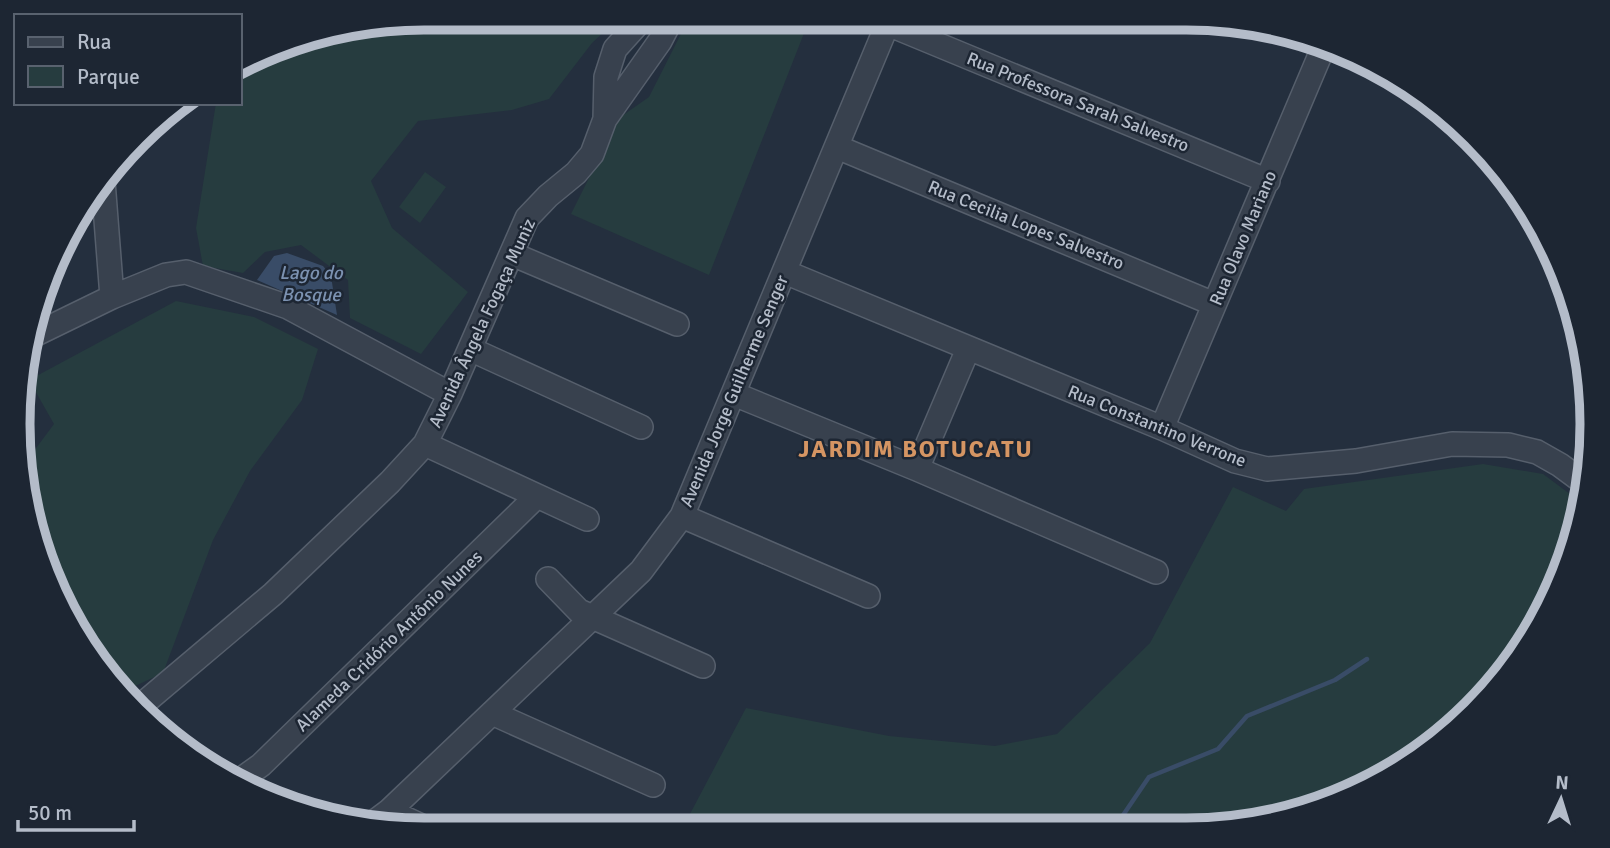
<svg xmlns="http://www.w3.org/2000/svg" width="1610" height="848" font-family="Signika,sans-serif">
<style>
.green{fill:#263c3f}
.water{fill:#394c67}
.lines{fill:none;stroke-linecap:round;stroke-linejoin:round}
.stream{stroke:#394c67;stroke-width:4.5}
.minor-casing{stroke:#565f6c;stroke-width:26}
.minor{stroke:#38414e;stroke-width:23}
.labels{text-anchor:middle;stroke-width:5;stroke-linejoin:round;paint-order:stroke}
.street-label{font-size:18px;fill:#b4bcc9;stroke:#1d2633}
.water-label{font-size:19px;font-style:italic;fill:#7c92b1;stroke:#1d2633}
.district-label{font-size:24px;font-weight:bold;letter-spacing:2px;fill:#d59563;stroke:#1d2633}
.rim{fill:none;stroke:#b4bcc9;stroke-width:9}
</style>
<rect width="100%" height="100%" fill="#242f3e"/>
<path class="green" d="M424 18H619L592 43 549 99 512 110 418 121 371 181 392 228 468 292 421 354 350 318 348 280 301 245 265 252 243 273 203 266 196 228 216 103H240V68L293 39Z
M689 18H810L709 275 571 214 619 118 649 97Z
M425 172 446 187 420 223 399 207Z
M176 301 254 317 318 349 302 400 250 471 213 540 163 673 120 693 49 580 22 467 54 424 29 380Z
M1483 464 1543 474 1578 500 1550 604 1492 692 1433 747 1341 800 1239 827 682 829 746 708 889 736 995 746 1057 734 1150 643 1233 487 1286 511 1304 489Z"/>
<path class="water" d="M287 253 323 266 331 276 337 315 257 280 274 256Z"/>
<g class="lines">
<path class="stream" d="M1115 827 1149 777 1218 749 1247 716 1335 680 1367 659"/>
<g class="minor-casing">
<path id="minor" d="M888 24 1268 181
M605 119 660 41 672 18
M837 147 1214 304
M103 181 112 297
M512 254 677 324
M785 272 1162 428 1235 461 1267 469 1356 461 1452 444 1508 445 1537 452 1560 465 1583 482
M30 337 112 297 166 275 186 272 288 307 450 394
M470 349 641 427
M734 394 917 469 1156 572
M1162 428 1323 48
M425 444 587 519
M917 469 968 349
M682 516 868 596
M548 579 579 611 703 666
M138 708 273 594 390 482 425 444 450 394 527 218 548 196 576 173 592 154 605 119 606 77 615 49 643 18
M492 713 653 785
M236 783 261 765 537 496
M389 811 430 830
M373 823 389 811 641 571 682 516 890 18"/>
</g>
<use href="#minor" class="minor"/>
</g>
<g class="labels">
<g class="street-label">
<text transform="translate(1078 102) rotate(22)" y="6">Rua Professora Sarah Salvestro</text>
<text transform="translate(1026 225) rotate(22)" y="6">Rua Cecilia Lopes Salvestro</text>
<text transform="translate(1243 238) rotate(-67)" y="6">Rua Olavo Mariano</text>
<text transform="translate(482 323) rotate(-65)" y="6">Avenida Ângela Fogaça Muniz</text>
<text transform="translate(734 391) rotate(-67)" y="6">Avenida Jorge Guilherme Senger</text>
<text transform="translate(1157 426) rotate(22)" y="6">Rua Constantino Verrone</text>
<text transform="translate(389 641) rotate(-44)" y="6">Alameda Cridório Antônio Nunes</text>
</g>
<g class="water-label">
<text x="311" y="279">Lago do<tspan x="311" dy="22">Bosque</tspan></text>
</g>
<g class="district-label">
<text x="916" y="457">JARDIM BOTUCATU</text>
</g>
</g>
<path d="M0 0H1610V848H0ZM424 30H1186A394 394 0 0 1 1580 424V424A394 394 0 0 1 1186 818H424A394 394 0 0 1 30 424V424A394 394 0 0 1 424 30Z" fill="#1d2633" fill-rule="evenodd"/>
<path class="rim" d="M424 30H1186A394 394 0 0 1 1580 424V424A394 394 0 0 1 1186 818H424A394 394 0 0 1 30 424V424A394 394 0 0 1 424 30Z"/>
<rect x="14" y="14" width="228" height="91" fill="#1d2633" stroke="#59626f" stroke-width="2"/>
<rect x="28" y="37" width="35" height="10" fill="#38414e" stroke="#59626f" stroke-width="2"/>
<text x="77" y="49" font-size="21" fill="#b4bcc9">Rua</text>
<rect x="28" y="66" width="35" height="21" fill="#263c3f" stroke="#59626f" stroke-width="2"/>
<text x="77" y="84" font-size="21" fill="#b4bcc9">Parque</text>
<g transform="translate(1561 799) rotate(4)" stroke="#1d2633" stroke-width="5" paint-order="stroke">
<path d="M0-5L12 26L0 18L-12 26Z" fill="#b4bcc9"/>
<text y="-10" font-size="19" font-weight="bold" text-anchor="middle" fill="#b4bcc9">N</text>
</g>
<path d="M18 820v10h116v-10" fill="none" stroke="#b4bcc9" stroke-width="3.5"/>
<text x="28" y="820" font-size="21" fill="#b4bcc9" stroke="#1d2633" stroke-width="5" paint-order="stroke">50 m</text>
</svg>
